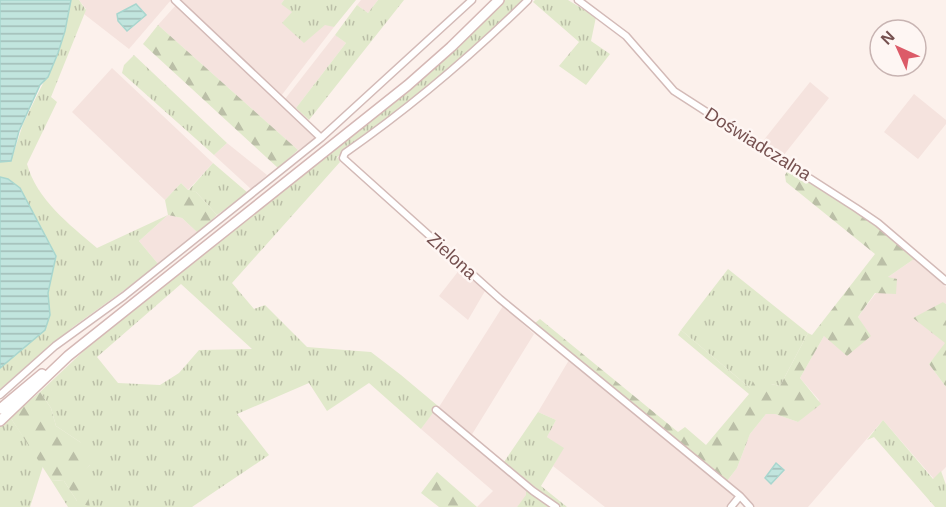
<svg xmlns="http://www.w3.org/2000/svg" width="946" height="507" font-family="Arial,sans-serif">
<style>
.residential{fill:#f5e3de}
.grass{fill:url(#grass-tufts);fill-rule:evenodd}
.forest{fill:url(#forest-firs)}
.water{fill:url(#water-rules);stroke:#a8d6ce;stroke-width:1.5}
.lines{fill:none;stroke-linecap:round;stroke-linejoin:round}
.minor-casing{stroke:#d3bab7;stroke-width:9}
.secondary-casing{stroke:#d5b8b5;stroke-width:12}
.minor{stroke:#fff;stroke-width:6}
.secondary{stroke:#fff;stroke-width:9}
.labels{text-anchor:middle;stroke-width:5;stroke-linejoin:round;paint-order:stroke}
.street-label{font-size:18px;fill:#765150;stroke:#fef6f3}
</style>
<defs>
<pattern id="grass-tufts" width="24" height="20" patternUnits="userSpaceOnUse" patternTransform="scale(1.5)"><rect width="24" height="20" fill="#e1e9cb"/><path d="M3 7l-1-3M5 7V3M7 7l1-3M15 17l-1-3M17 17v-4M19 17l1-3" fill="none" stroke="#bbbfa7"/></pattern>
<pattern id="forest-firs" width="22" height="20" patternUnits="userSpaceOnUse" patternTransform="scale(1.5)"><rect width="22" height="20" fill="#e1e9cb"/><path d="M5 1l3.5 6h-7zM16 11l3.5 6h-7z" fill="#bbbfa7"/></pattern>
<pattern id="water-rules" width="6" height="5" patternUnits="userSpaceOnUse" patternTransform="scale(1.5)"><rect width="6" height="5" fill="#c1e5de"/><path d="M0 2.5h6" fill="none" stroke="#a1bcb6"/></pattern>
</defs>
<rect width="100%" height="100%" fill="#fcf1ec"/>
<path class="residential" d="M79 0H171L129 49 84 14 86 9Z
M179 0H284L281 4 334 27 281 96Z
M361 0H378L368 13 357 5Z
M176 5 259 84 316 138 298 150 158 25Z
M335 35 346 43 296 108 285 99Z
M112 68 213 163 188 190 181 183 165 200 72 112Z
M810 82 829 98 783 156 763 141Z
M914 94 946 120V124L918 159 884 132Z
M227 143 267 175 251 189 214 155Z
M168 215 182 218 198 233 159 265 139 241Z
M914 259 946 287V304L943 302 945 344 929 364 946 387V467L934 479 883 420 808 507H754L727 481 737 468 750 434 766 414H775L798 422 819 400 800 378 824 336H870L858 317 888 277Z
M460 269 485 291 468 320 439 296Z
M503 306 534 334 471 436 439 407Z
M569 360 735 496 728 507H605L553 466 563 448 547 437 556 420 538 412Z
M433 412 526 489 527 495 517 507H477L493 491 421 429Z"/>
<path class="grass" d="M71 0H79L86 10 51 97 57 102 27 164C37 200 69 224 97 248L168 215 139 241 159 265 73 327 0 389V368L45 330 50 315 48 293 56 256 3 177H0V162L11 161 23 124 58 53 65 31Z
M284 0H356L334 27 325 25 304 43 282 23 292 12 281 4Z
M378 0H404L309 120 296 108 346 43 335 35 357 5 368 13Z
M505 0H523L464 58 394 116 337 157 340 162 232 283 254 309 265 305 307 347 371 352 401 375 438 406 421 429 369 383 327 411 309 383 237 414 269 455 192 507H68L51 480 64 481 77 501 83 471 90 465 80 442 56 426 51 408 40 392 91 344 334 151 460 46ZM181 284 252 349 199 350 179 373 160 385 118 383 97 357Z
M535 0H568L596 17 591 41 610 54 586 85 559 66 579 42 533 2Z
M134 55 227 143 214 155 122 73 124 65Z
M213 163 248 193 217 215 196 192 188 191Z
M728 269 808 333 780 386 771 384 750 388 681 330Z
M538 412 556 420 547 437 564 448 541 486 567 507H560L504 462Z
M10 417 43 466 30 507H0V427Z
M883 420 933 479 941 471 946 485V507H935L874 437 867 440Z
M526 489 550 507H517L526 495Z"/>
<path class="forest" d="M158 25 298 150 278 168 143 44Z
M790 167 874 225 914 259 888 277 897 279 896 294 875 293 858 317 871 336 847 356 824 336 800 378 821 404 798 422 775 414H766L750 434 737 468 727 481 535 323 540 319 678 432 685 427 706 445 749 394 678 335 681 330 750 388 755 376 765 372 771 384 780 386 808 333 812 335 875 254 786 182 785 175Z
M181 183 188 190 196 192 217 215 198 233 182 218 168 215 165 200Z
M943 302 946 304V387L929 364 945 343 913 318Z
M40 392 51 408 56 426 80 442 94 455 90 465 83 472 90 507 77 501 64 481 51 480 10 417Z
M437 472 477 507H439L421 493Z"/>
<path class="water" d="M0 0H71L65 31 58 53 48 77 40 85 19 131 11 161 0 162Z
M136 4 146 15 127 31 118 21 117 14Z
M0 177 8 179 20 188 56 256 48 293 50 315 45 330 0 368Z
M776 463 784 470 771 484 765 478Z"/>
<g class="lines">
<g class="minor-casing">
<path id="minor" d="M175 0 321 138
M528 0C471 56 411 107 345 153L343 158 500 299 740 496 750 507
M578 0 626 36 674 91 856 208 878 223 946 281
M0 395 55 346 124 296 321 138 472 0
M436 410 533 491 556 507
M731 507 740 496"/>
</g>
<g class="secondary-casing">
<path id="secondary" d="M0 409 42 374
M0 421 68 356 408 85 451 47 499 0"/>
</g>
<use href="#minor" class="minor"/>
<use href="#secondary" class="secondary"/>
</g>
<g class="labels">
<g class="street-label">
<text transform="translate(758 144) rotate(32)" y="6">Doświadczalna</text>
<text transform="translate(452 256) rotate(42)" y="6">Zielona</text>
</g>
</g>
<g transform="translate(898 48) rotate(315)"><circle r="28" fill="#fef6f3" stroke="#c8b4b2" stroke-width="1.5"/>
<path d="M0-4.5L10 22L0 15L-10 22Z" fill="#dc5b68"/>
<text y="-9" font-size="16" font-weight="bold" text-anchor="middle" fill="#765150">N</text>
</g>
</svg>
